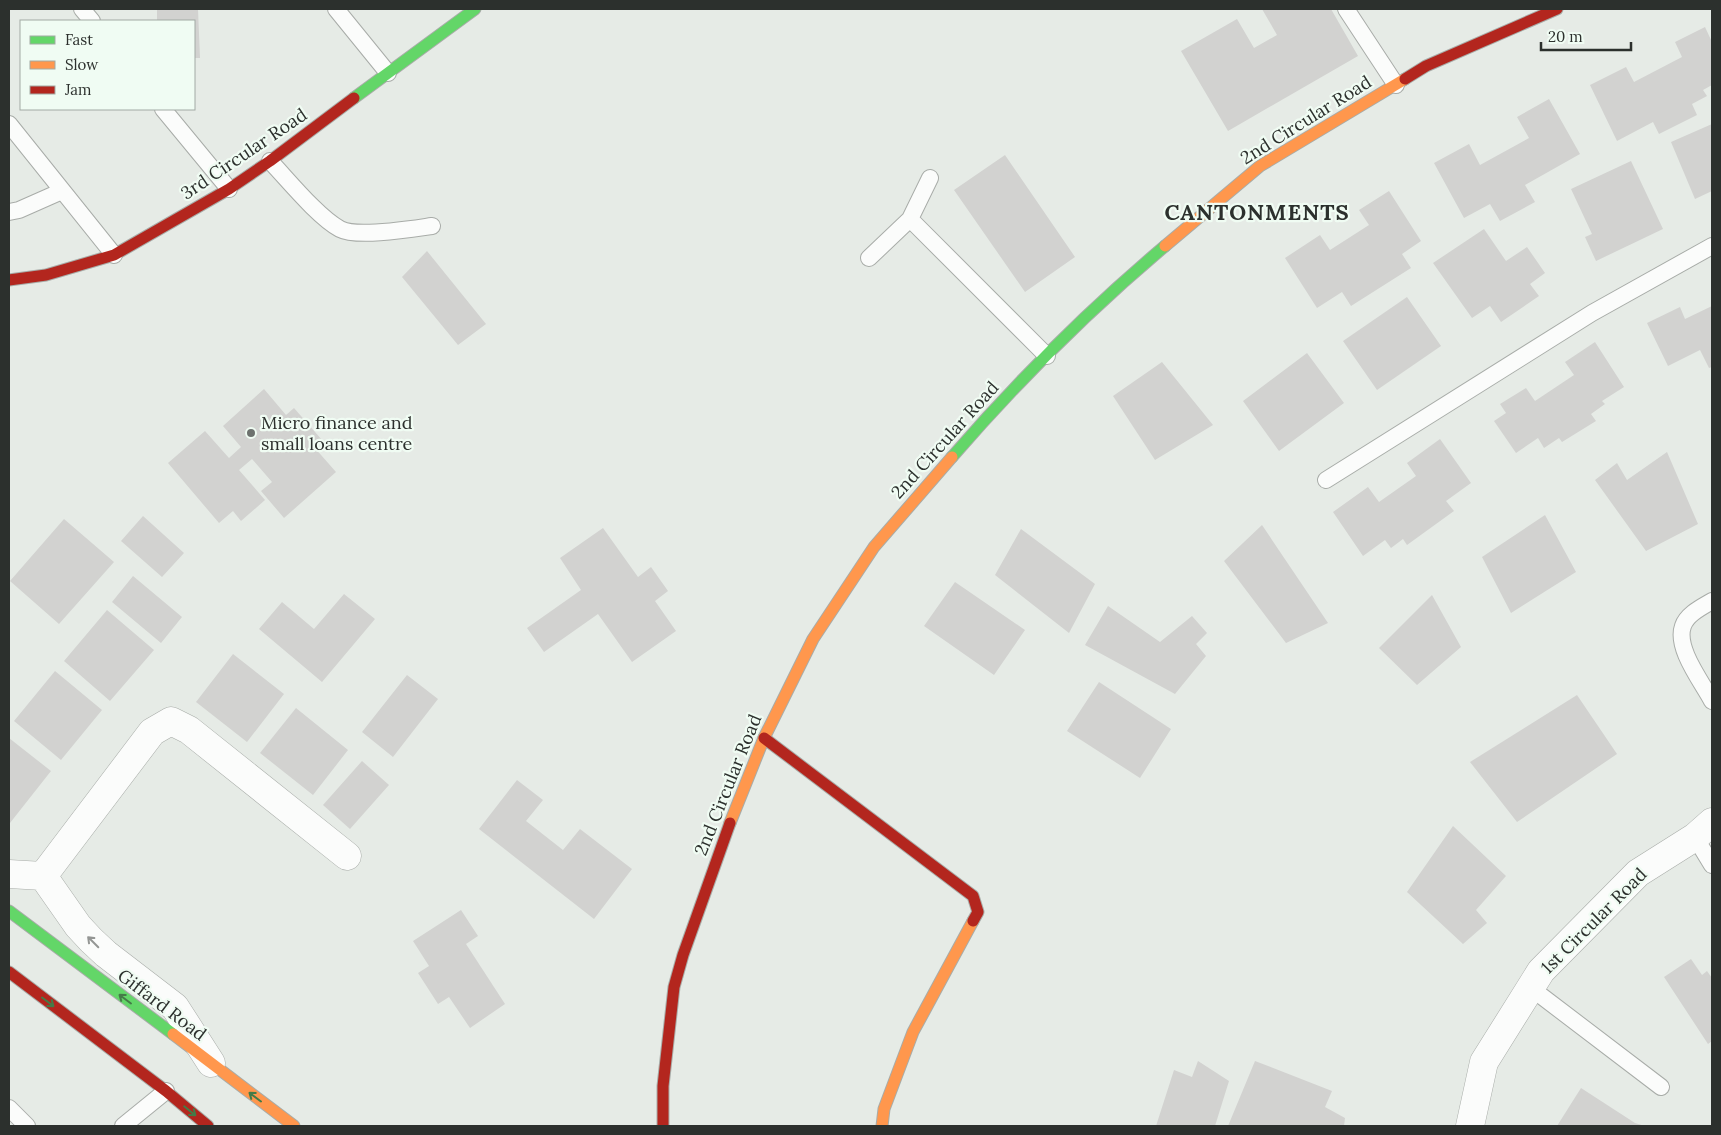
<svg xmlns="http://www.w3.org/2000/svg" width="1721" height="1135" font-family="Lora,serif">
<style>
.building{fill:#d2d2d0}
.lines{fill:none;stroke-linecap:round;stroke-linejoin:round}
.lane-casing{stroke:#a8aca8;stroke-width:18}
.street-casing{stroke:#a8aca8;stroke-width:29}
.fast-casing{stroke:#a8aca8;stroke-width:13}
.slow-casing{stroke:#a8aca8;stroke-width:13}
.jam-casing{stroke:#a8aca8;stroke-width:13}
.lane{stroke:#fbfcfb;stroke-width:16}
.street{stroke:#fbfcfb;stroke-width:28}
.fast{stroke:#63d668;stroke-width:11}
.slow{stroke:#ff974d;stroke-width:11}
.jam{stroke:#b3261e;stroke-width:11}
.oneway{stroke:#949694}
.oneway2{stroke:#457b48}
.poi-dot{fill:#6d716e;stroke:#f0fcf3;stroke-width:2}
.labels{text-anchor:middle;stroke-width:4.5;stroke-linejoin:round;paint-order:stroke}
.street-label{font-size:18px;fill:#2c302d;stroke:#f0fcf3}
.poi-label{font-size:18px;fill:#2c302d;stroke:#f0fcf3;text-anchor:start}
.district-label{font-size:22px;font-weight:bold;letter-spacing:1px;fill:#2c302d;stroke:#f0fcf3}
</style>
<rect width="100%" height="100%" fill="#e6ebe6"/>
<path class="building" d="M157 9H198L200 58H194V21H157Z
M1262 9H1331L1358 56 1228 131 1181 51 1237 19 1254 48 1277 35Z
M1705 27 1712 42V85L1703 90 1707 96 1692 104 1697 115 1659 134 1653 122 1617 141 1590 85 1626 67 1634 82 1682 57 1675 42Z
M1549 99 1580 154 1525 185 1535 202 1500 221 1490 204 1464 218 1434 163 1469 144 1480 165 1529 138 1517 117Z
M1712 124V191L1695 199 1671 142Z
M1005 155 1075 257 1025 292 954 190Z
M1631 161 1663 229 1596 261 1585 237 1592 234 1571 189Z
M1389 191 1421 241 1402 254 1411 268 1351 306 1342 292 1317 308 1285 258 1320 235 1330 250 1369 225 1359 210Z
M1484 229 1506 261 1527 247 1545 273 1530 284 1539 296 1501 322 1490 306 1472 318 1433 263Z
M427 251 486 324 458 345 402 277Z
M1407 297 1441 346 1377 390 1343 341Z
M1712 306V367L1709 368 1700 350 1668 366 1647 323 1680 307 1685 319Z
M1595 342 1624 387 1602 401 1605 404 1591 414 1596 421 1562 442 1559 438 1544 448 1538 438 1516 453 1494 421 1506 413 1500 404 1526 388 1535 401 1574 375 1565 362Z
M1307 353 1344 403 1279 451 1243 401Z
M1162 362 1213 425 1155 460 1113 396Z
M264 389 286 415 294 408 322 440 314 447 336 472 284 518 261 491 272 482 252 459 239 470 265 500 241 521 233 511 219 523 168 463 205 431 229 458 241 447 223 426Z
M1440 439 1471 483 1446 501 1454 511 1407 545 1403 539 1391 548 1385 540 1363 556 1333 512 1368 487 1379 502 1416 476 1407 463Z
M1667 452 1698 524 1646 551 1595 480 1617 463 1627 480Z
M1545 515 1576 572 1511 613 1482 557Z
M143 516 184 553 162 577 121 541Z
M64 519 114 562 59 624 10 581Z
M1262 525 1328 623 1286 643 1224 561Z
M603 528 638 577 651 567 668 591 655 601 676 631 632 662 598 614 544 652 527 628 581 590 560 558Z
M1021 529 1095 584 1069 633 995 575Z
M133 576 182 617 161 643 112 602Z
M955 582 1025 630 994 675 924 626Z
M344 594 375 619 322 682 259 629 282 602 314 629Z
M1432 595 1461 647 1417 685 1379 648Z
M1108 606 1160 642 1192 616 1207 633 1196 644 1206 656 1175 694 1085 645Z
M107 610 154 650 110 701 64 661Z
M233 654 284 694 247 742 196 702Z
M55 671 102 710 61 760 14 721Z
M407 675 438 699 393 757 362 732Z
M1099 682 1171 729 1140 778 1067 731Z
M1577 695 1617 754 1517 822 1470 762Z
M296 708 348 750 313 795 260 753Z
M9 738 51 771 10 823 9 822Z
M362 761 389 785 350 829 323 805Z
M517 780 543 800 526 821 563 850 580 829 632 869 594 919 479 829Z
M1453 826 1506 876 1476 910 1487 923 1463 944 1407 892Z
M461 910 478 936 466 944 505 1004 470 1028 449 997 438 1004 418 973 429 966 413 941Z
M1691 959 1702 975 1707 971 1712 978V1041L1708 1044 1664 977Z
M1198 1061 1229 1081 1215 1126H1156L1174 1070 1192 1077Z
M1255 1061 1332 1091 1325 1107 1345 1118 1344 1126H1228Z
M1581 1088 1635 1123 1645 1126H1557Z"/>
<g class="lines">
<g class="lane-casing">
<path id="lane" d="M82 9 92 21
M336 9 388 73
M1346 9 1396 85
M163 109 229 189
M9 124 114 255
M270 161C288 180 318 217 340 229 357 238 411 229 432 226
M9 212 19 210 62 191
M910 219 1047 356
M869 258 910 219 930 178
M1326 480 1592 313 1712 246
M1712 601C1702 607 1687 614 1683 626 1675 648 1702 682 1712 701
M1695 837 1712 865
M1531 988 1661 1087
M9 1108 27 1126
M123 1126 166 1091"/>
</g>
<g class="street-casing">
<path id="street" d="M9 874 43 876
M43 876 152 732 171 721 189 730 347 856
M43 876 78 926 91 940 106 954 175 1007 211 1063
M1470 1126 1484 1062 1541 971 1638 873 1695 837 1712 822"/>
</g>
<g class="fast-casing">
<path id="fast" d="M354 98 475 9
M952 457C1017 382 1089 310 1165 246
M9 911 173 1034"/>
</g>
<g class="slow-casing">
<path id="slow" d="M1165 246 1260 166 1405 79
M730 823 764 738 813 639 874 547 952 457
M173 1034 294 1126
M882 1126 884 1109 913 1032 973 921"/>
</g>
<g class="jam-casing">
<path id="jam" d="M1405 79 1426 66 1557 9
M9 280 46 275 114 255 229 189 270 161 354 98
M764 738 973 896 978 912 973 921
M9 972 166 1091 208 1126
M663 1126V1086L674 987 683 955 730 823"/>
</g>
<use href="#lane" class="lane"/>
<use href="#street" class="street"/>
<use href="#fast" class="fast"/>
<use href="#slow" class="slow"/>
<use href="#jam" class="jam"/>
</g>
<defs><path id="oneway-shaft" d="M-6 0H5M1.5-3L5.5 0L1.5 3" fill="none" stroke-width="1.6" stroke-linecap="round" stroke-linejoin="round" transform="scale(1.25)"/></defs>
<use class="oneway" href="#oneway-shaft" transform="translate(93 942) rotate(-135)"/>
<g class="oneway2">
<use href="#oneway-shaft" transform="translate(125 999) rotate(-143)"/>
<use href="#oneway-shaft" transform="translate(48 1002) rotate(37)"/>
<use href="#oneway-shaft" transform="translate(255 1097) rotate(-143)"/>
<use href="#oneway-shaft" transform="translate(190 1111) rotate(39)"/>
</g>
<circle class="poi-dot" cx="251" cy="433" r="5"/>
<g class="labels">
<g class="street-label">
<text transform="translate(1306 120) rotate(-32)" y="6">2nd Circular Road</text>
<text transform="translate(244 154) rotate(-34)" y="6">3rd Circular Road</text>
<text transform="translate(945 440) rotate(-48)" y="6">2nd Circular Road</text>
<text transform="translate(728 785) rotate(-68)" y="6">2nd Circular Road</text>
<text transform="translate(1594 921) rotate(-45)" y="6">1st Circular Road</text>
<text transform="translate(162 1005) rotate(37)" y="6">Giffard Road</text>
</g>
<g class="poi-label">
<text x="261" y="429">Micro finance and<tspan x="261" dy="21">small loans centre</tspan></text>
</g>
<g class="district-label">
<text x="1257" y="220">CANTONMENTS</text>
</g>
</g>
<rect width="1721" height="1135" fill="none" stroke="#2c302d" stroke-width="20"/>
<rect x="20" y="20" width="175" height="90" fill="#f0fcf3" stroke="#a2aaa4"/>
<rect x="30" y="36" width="25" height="8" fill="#63d668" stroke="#a2aaa4"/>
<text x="65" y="45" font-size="15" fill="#2c302d">Fast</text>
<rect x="30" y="61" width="25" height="8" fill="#ff974d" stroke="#a2aaa4"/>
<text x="65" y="70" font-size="15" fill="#2c302d">Slow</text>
<rect x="30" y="86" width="25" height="8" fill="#b3261e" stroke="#a2aaa4"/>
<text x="65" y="95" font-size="15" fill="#2c302d">Jam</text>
<path d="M1541 42v8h90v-8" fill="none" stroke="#2c302d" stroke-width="2.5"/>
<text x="1548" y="42" font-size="15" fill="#2c302d" stroke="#f0fcf3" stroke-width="4" paint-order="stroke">20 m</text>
</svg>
